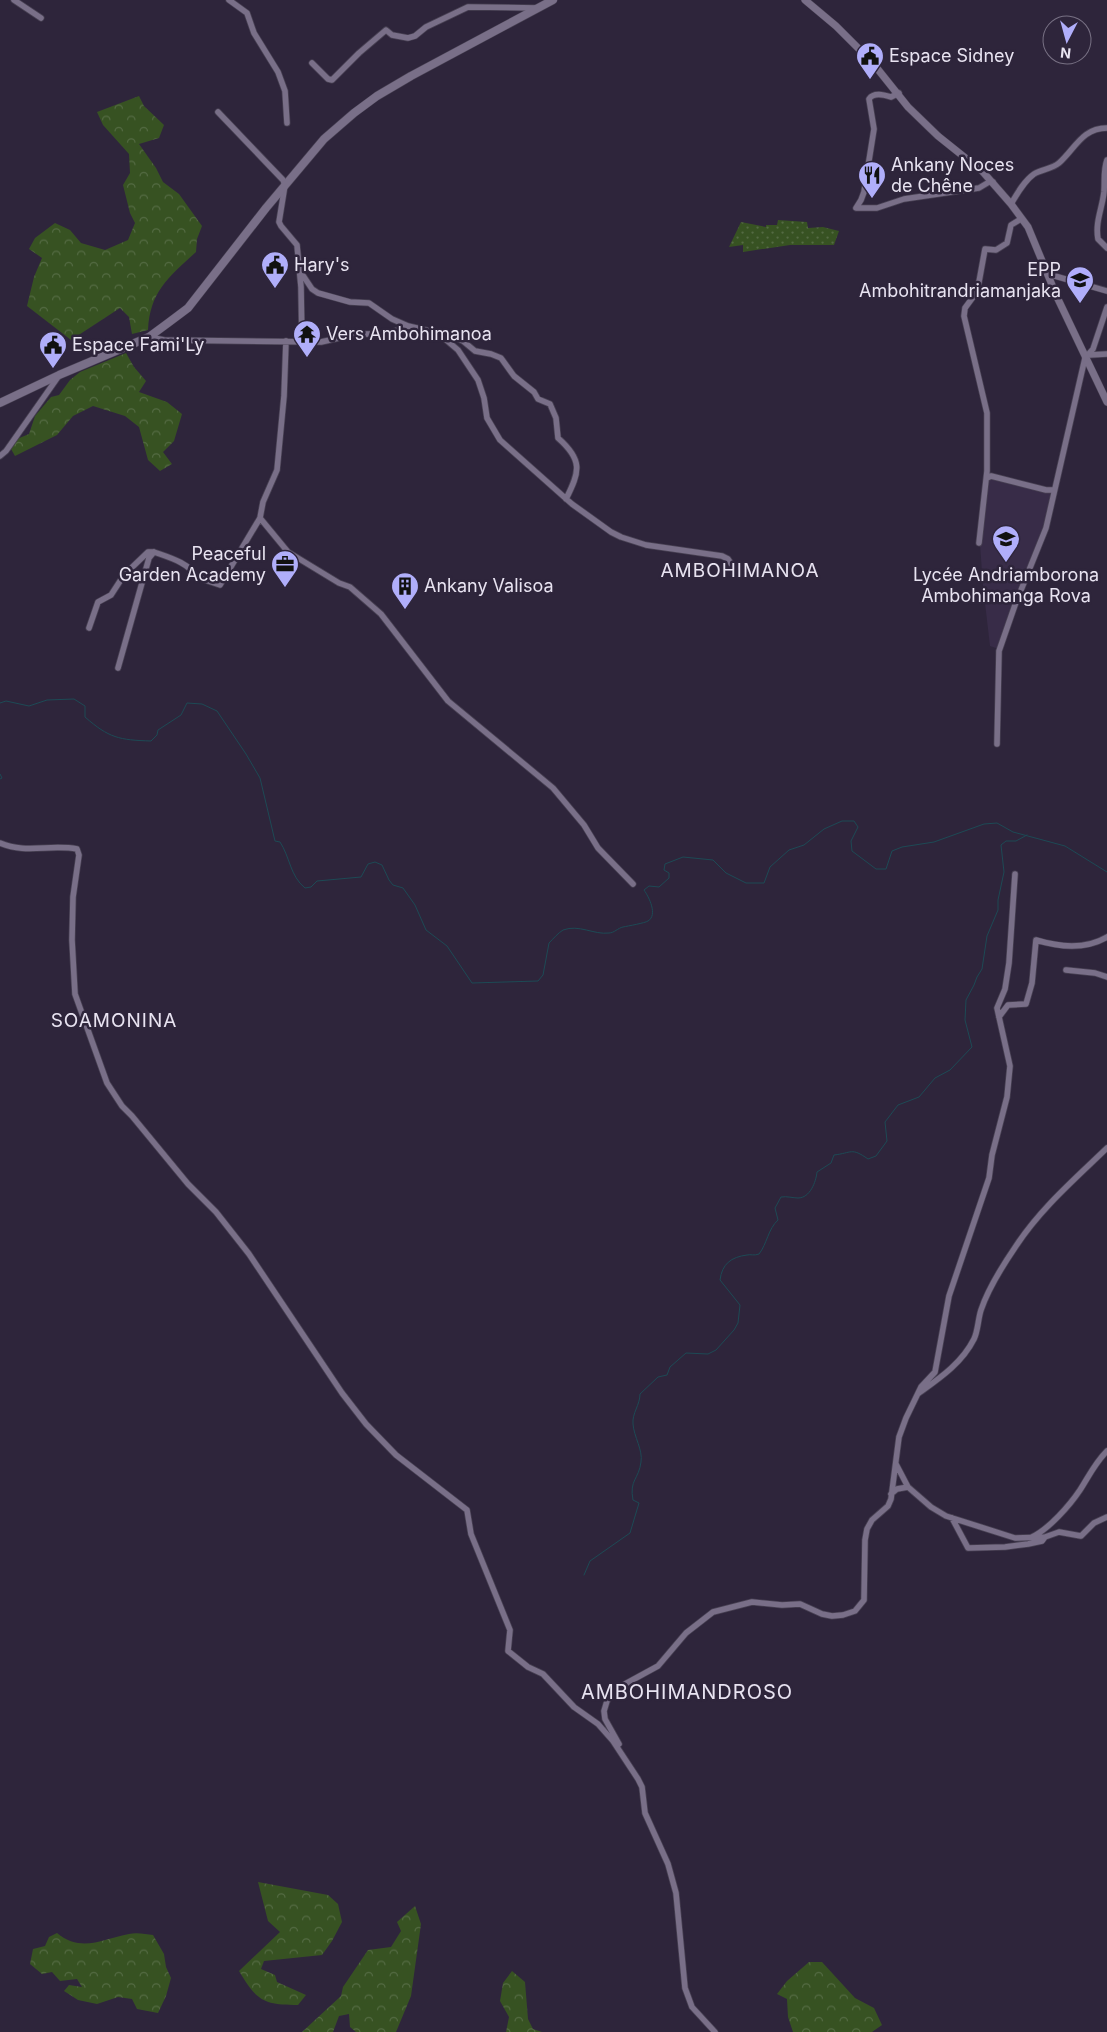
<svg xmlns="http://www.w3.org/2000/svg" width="1107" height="2032" font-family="Inter,sans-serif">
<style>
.built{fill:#382c48}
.forest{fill:url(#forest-crowns)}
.park{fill:url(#park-dots)}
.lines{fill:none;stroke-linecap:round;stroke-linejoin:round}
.stream{stroke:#1d4a55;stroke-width:1}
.minor-casing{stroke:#484153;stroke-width:7}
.tertiary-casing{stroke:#484153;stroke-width:8}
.secondary-casing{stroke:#484153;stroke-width:9}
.minor{stroke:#796f88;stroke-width:5.5}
.tertiary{stroke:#796f88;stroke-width:7}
.secondary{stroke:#796f88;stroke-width:8}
.labels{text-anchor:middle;stroke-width:5;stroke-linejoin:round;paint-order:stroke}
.poi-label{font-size:18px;fill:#e8e3f1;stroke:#2e253b;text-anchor:start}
.neighbourhood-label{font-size:19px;letter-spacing:1px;fill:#e8e3f1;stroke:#2e253b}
.quarter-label{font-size:20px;letter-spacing:1px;fill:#e8e3f1;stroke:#2e253b}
</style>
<defs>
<pattern id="forest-crowns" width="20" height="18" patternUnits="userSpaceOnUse" patternTransform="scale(1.25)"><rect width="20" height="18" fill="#375222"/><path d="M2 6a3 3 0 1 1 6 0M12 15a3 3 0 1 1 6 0" fill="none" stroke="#546b43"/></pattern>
<pattern id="park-dots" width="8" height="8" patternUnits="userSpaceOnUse" patternTransform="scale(1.25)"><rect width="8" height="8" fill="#375222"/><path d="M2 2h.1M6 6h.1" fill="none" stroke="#546b43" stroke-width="1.8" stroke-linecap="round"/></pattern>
</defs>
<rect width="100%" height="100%" fill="#2e253b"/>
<path class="built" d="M990 478 1052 492 1045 526 999 649 990 646 983 586 980 544 989 479Z"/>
<path class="forest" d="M139 96 144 106 164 125 159 138 139 144 156 168 163 182 179 194 202 226 197 239 196 252C169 277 150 291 148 330L132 334 129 317 120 308 71 340 27 306 34 277 42 258 29 249 35 238 55 223 70 230 81 243 105 250 128 240 135 223 130 213 123 185 130 173 129 154 103 125 97 112Z
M126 353 134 367 146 381 139 392 167 402 182 414 174 441 163 452 172 464 160 471 148 460 139 427 125 416 93 406 73 416 57 435 15 456 11 449 17 439 29 434 35 416 51 397 59 395 70 380 80 372Z
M258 1882 328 1895 338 1904 342 1922 332 1941 322 1955 264 1961 261 1969 275 1975 277 1982 306 1995 298 2005C263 2005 257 2001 239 1971L280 1932 268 1921Z
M415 1906 421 1924 411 1996 396 2032H356L350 2027 349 2014 339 2016 333 2032H302L341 1996 343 1987 368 1950 391 1947 401 1931 397 1922Z
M57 1933C81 1953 103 1939 129 1934 136 1932 146 1934 153 1935L164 1954 166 1967 171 1978 166 1996 158 2013 137 2009 132 1999 118 1997 97 2004 78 2000 64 1991 69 1985 82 1987 77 1979 60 1981 52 1972 42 1974 30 1964 33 1949 45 1946 49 1937Z
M809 1962H822L855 1998 874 2008 882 2025 872 2032H793L788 2017 787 1999 777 1994 787 1981Z
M512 1971 525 1982 528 2019 533 2029 542 2032H506L509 2017 500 2001 503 1983Z"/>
<path class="park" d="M778 220 807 222 808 228 823 227 839 231 834 245H790L743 252V245L729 247 741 222 766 227V225H777Z"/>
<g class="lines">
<path class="stream" d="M0 703 6 701 29 706 47 700 74 699 85 706V717C109 738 119 740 151 741L157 735 158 730 181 715 187 703 202 704 217 711 246 754 260 778 275 841 280 842C290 857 290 876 305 888L311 887 317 881 361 877 368 864 375 862 382 865 389 880 393 885 403 888 415 905 426 930 447 946 472 983 538 981 543 975 549 943C553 939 558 933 563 930 579 924 594 935 609 933 614 933 618 928 623 927 628 926 645 923 648 921 658 915 649 897 644 890L649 886 659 887 669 878V873L664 870 665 864 683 857 713 860 726 873 746 883H764L770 867 789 850 804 845 824 829 842 821H854L858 827 851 841 852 851 876 869H886L892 851 902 847 934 842 984 824 997 823 1013 832 1065 846 1107 872
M0 774 2 778 0 779
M584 1575 590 1561 630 1533 639 1503 633 1500C629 1480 639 1479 641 1462 643 1450 634 1437 633 1424 632 1413 640 1405 640 1394L658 1377 667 1375 670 1367 686 1353 708 1354 716 1350 734 1330 738 1323 740 1305 720 1280C722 1264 731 1257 747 1255 751 1254 754 1256 759 1254 767 1244 768 1229 778 1220L775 1208 781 1197C787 1196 793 1198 798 1198 810 1198 816 1182 817 1172L831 1163 834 1155C852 1153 851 1147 868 1159L876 1156 887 1141 885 1122 898 1105 919 1097 935 1078 950 1070 972 1047 965 1020 966 1000 974 985 977 977 982 969 987 936 998 910V900L1004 872 1001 845 1006 841H1016L1027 835"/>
<g class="minor-casing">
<path id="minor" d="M14 0 41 18
M229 0 247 13 254 33 278 72 285 91 287 123
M312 63 328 79 332 80 359 53 386 30 392 35 408 38 415 36 426 27 468 7 537 8
M899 93 891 97C884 95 874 92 869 99L874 129 864 192 861 200 856 208H877L904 199 979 188 989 182H993
M218 112 283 180 285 185 279 222 281 226 297 245 301 287 302 343
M1107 160C1103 171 1105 181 1104 192 1102 209 1095 222 1098 239L1107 248
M1011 204C1017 194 1024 181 1034 174 1042 169 1052 169 1059 163 1075 149 1082 128 1107 128
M302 274 312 289 318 293 350 302 369 303 392 319 408 326
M1048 274 1107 291
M444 333 463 341 475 351 491 354 501 358 514 376 534 392 538 399 550 404 556 418 558 438C583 460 580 471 566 499
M149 337 164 340 321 342 357 334H387L408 326 438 333 458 350 478 380 484 398 487 418 500 440 572 504 611 532 621 537 646 545 722 556 728 559 734 568
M1089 355 1107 354
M0 456 6 451 58 377
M987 478 991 476 1046 490H1054
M260 518 288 552 339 583 350 587 381 614 448 701 553 788 584 825 598 848 633 884
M979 543 987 471V413L964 316 965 308 976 293 979 282 985 249 996 250 1007 243 1011 225 1021 219
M89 628 98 602 111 595 124 575 148 552H154C168 557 190 563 196 577L220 585 260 518 263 502 277 470 284 396 286 341
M118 668 149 558 154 552
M997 744 999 651 1015 605 1046 528 1085 358 1093 349 1107 307
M0 843C25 854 51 844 77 849L79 855 73 897 72 940 75 994 107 1083 122 1106 132 1116 188 1184 216 1212 249 1254 342 1393 366 1424 396 1455 467 1510 471 1534 510 1630 508 1651 528 1667 543 1674 574 1707 598 1724 613 1741 638 1779 642 1787 645 1813 668 1864 676 1893 685 1988 692 2007 715 2032
M1066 970 1095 973 1107 977
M999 1017 1008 1005 1026 1004 1032 983 1036 940C1059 947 1085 950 1107 937
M919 1393C940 1378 962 1363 974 1339 978 1331 978 1319 981 1310 988 1289 1003 1265 1016 1246 1041 1208 1075 1179 1107 1148
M896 1464 908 1487
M891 1494 897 1489 908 1487 931 1507 946 1516 1015 1538 1045 1537
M952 1518 968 1548 1005 1547 1028 1544 1042 1541 1045 1537 1059 1532 1081 1536 1094 1523 1107 1517
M1032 1537C1049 1529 1070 1505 1080 1490 1089 1476 1095 1463 1107 1451
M619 1744 605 1719 604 1711 607 1701 614 1692 625 1684 658 1666 686 1633 713 1612 752 1602 782 1605 800 1604 822 1614 832 1616 843 1615 855 1611 864 1600 865 1540 867 1529 872 1520 888 1506 891 1499 899 1437 906 1418 921 1387 935 1372 949 1296 989 1178 992 1155 1007 1097 1010 1066 997 1008 1005 989 1009 963 1015 874"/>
</g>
<g class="tertiary-casing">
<path id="tertiary" d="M805 0 836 26 872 62 908 107 938 136 983 172 1011 204 1028 227 1057 297 1107 402"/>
</g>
<g class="secondary-casing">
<path id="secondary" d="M0 403 59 375 149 337 168 323 188 308 266 208 324 139 354 113 377 96 411 76 553 0"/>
</g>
<use href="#minor" class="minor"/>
<use href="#tertiary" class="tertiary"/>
<use href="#secondary" class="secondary"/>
</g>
<defs>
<g id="civic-pin" transform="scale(1.4375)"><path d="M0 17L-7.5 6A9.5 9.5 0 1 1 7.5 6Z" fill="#b0aefa" stroke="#2e253b"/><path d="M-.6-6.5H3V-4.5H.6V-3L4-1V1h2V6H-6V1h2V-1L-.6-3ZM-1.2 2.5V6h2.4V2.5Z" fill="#111"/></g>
<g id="restaurant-pin" transform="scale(1.4375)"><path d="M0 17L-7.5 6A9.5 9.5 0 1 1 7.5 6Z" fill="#b0aefa" stroke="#2e253b"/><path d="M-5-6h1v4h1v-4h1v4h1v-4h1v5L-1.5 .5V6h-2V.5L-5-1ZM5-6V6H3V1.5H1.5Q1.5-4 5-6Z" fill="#111"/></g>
<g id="school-pin" transform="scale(1.4375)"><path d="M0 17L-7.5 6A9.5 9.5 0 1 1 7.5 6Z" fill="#b0aefa" stroke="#2e253b"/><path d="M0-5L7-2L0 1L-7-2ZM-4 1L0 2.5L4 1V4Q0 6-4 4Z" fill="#111"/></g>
<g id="temple-pin" transform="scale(1.4375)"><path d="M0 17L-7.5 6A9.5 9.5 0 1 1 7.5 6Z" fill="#b0aefa" stroke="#2e253b"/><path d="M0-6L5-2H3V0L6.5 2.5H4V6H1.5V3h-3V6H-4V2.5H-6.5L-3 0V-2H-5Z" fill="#111"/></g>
<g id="office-pin" transform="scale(1.4375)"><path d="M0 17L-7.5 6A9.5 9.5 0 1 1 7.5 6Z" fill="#b0aefa" stroke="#2e253b"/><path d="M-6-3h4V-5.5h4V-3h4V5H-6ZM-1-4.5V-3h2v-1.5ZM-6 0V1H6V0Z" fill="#111"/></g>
<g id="building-pin" transform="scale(1.4375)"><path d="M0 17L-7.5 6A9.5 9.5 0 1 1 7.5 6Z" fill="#b0aefa" stroke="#2e253b"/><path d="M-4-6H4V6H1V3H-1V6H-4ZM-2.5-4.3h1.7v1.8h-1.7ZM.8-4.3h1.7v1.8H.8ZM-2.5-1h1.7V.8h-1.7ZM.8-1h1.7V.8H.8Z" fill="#111"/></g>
</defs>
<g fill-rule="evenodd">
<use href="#civic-pin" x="870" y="56"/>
<use href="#restaurant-pin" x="872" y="175"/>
<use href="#civic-pin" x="275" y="265"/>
<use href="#school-pin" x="1080" y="280"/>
<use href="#temple-pin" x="307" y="334"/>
<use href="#civic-pin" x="53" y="345"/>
<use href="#school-pin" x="1006" y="539"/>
<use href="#office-pin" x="285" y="564"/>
<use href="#building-pin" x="405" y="586"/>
</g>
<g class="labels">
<g class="poi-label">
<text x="889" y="62">Espace Sidney</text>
<text x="891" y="171">Ankany Noces<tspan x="891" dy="21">de Chêne</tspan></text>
<text x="294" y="271">Hary's</text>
<text x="1061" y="276" text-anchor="end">EPP<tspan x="1061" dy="21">Ambohitrandriamanjaka</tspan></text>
<text x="326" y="340">Vers Ambohimanoa</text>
<text x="72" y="351">Espace Fami'Ly</text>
<text x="266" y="560" text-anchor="end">Peaceful<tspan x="266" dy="21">Garden Academy</tspan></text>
<text x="1006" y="581" text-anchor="middle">Lycée Andriamborona<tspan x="1006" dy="21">Ambohimanga Rova</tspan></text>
<text x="424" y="592">Ankany Valisoa</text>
</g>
<g class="neighbourhood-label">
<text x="740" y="577">AMBOHIMANOA</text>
<text x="114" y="1027">SOAMONINA</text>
</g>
<g class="quarter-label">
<text x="687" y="1699">AMBOHIMANDROSO</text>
</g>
</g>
<g transform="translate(1067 40) rotate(186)"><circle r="24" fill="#2e253b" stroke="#787184"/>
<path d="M0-4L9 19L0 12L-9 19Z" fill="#b0aefa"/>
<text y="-8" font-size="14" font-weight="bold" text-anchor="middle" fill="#e8e3f1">N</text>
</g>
</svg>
